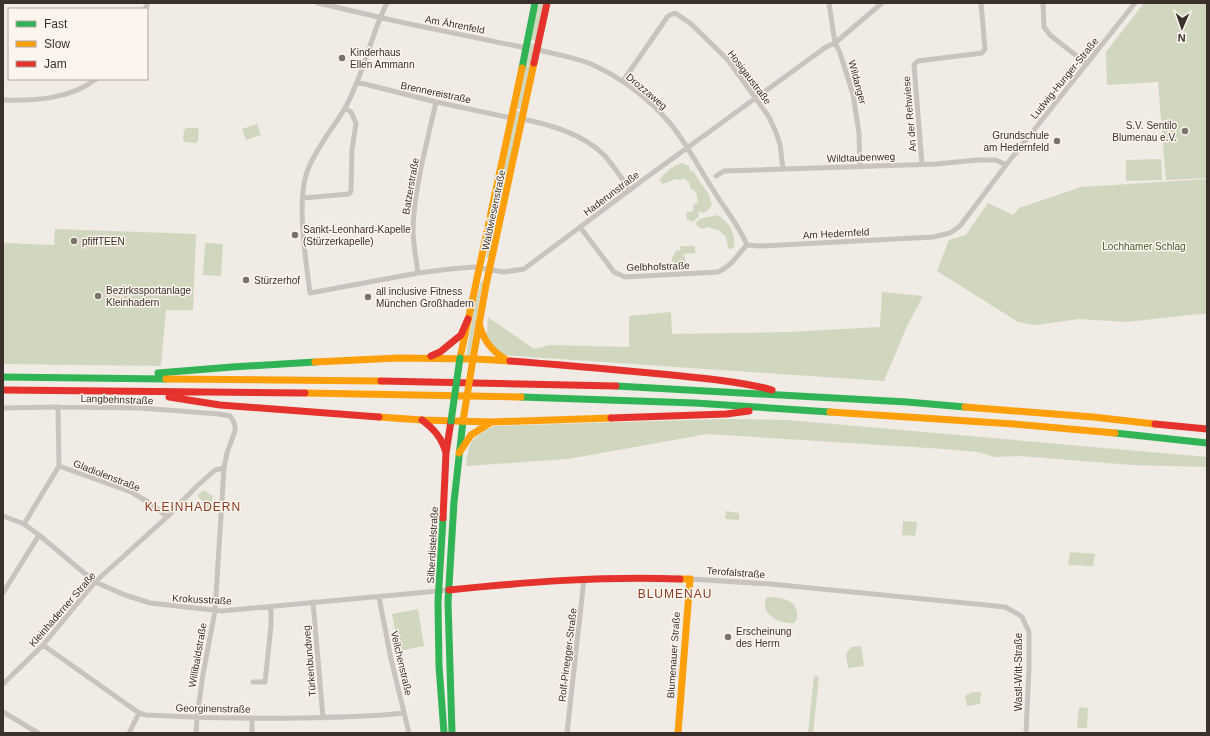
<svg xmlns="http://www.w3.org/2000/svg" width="1210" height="736" font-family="Arial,sans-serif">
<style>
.green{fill:#d1d6bf}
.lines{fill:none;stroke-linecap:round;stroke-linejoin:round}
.street{stroke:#c9c3be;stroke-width:5}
.fast{stroke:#30b455;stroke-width:7}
.slow{stroke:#ff9f0a;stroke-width:7}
.jam{stroke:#e5322d;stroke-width:7}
.fast-bridge{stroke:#30b455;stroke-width:7}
.slow-bridge{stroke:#ff9f0a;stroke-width:7}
.poi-dot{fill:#7a716c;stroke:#fbf5ee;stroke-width:1.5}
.labels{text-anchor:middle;stroke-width:3;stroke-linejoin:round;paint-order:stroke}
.street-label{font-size:10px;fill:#3b302b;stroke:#fbf5ee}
.poi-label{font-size:10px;fill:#3b302b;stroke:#fbf5ee;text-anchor:start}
.park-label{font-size:10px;fill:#4a5a2e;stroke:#fbf5ee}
.quarter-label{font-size:12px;letter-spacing:1px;fill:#8c3b22;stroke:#fbf5ee}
</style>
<rect width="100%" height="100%" fill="#f0ebe5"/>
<path class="green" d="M539 3H545L538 41 531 40Z
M1144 3H1207V178L1166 180 1158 82 1107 85 1106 52Z
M531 43 537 44 523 110 516 108Z
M516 111 522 112 490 258 486 257 496 214 495 208Z
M257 124 261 135 246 140 242 129Z
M186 128H197L199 130 198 141 196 143 185 142 183 140 184 130Z
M1161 159 1162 180 1126 181V160Z
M682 163 689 166 690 171 694 172C698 180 703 185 708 193 710 197 710 201 712 205L707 211 703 213 698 211 699 217 692 222 687 219 686 214 687 212 693 211V206L696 203H698C698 200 696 197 697 194L694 190 691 189 689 182 683 178 681 180 675 179 663 184 659 180C665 172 673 166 682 163Z
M1207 179V314H1200L1126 322 1079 319 1035 325 1018 322 937 271 949 240 966 235 988 203 1013 215 1019 208 1081 187Z
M717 215C729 221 736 234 734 247L731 249 728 248 726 237 720 231 708 227 702 229 697 226 696 223C699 216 710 218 717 215Z
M55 229 196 234 193 310H166L161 366 3 364V243L54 245Z
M205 243 223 244 221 276 203 275Z
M680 246H695V253L683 254 685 257 686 264 683 266H679L672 261C672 256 674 253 678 250L680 251Z
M481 281H483C478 306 475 331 471 356H466L473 313Z
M882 292 923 296 907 326 884 381 500 355 487 336 488 317 534 349 550 345 629 347V316L671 312 672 334 790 332 880 327Z
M725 419 788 420 1207 457V467L1132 465 1020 456 995 457 978 452 944 449 707 434 568 459 466 466C468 442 472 437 494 426Z
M203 490 213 496 211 511 207 513 204 507 207 505 197 496Z
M726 511 739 513V520L725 519Z
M903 521 917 522 915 536 902 535Z
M1070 552 1095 554 1093 566 1068 565Z
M767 597C779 597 797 599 797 614 797 618 797 620 794 623 781 625 758 614 767 597Z
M418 609 424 646 399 651 392 614Z
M861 646 864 666 848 668 846 654 851 647Z
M814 676 819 677 813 733H808Z
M972 692H981L980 704 967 706 965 696Z
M1079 707 1088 708 1087 728H1077Z"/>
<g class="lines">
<path class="street" d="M318 3 400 22 526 48
M387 3C374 28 368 56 357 82 353 92 349 101 344 110 332 129 318 146 309 167 295 197 306 260 310 293L418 273 450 269 474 267 504 272 524 269 647 177 826 47 835 43 882 3
M829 3 835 43 840 53 853 94 859 133 860 167
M1043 3 1044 27 1050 35 1087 64
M145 9 148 3
M538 50C555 54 574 57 591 64 620 77 647 97 669 122 684 139 699 168 712 188 723 207 739 225 747 245
M623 81 668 16 675 13 690 23 728 60 769 117 775 130 780 144 783 169
M357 82 436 102 511 118
M3 100C34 101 71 99 96 79
M523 119C551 125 583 134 604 155 614 166 622 179 630 190
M922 164 914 65 918 61 982 53 985 49 981 3
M716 176 724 171 936 164 977 160H996L1006 165
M303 198 349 194 351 191 352 150 356 123 351 112 345 108
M580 227 614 272 625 277 718 272C733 265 736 256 747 245
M747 245 760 246 933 237 950 233 960 226 1006 165 1135 3
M418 273C416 260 414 247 413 233 413 192 427 143 436 102
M3 408 58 407 140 408 219 414 230 416C234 421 236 425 235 431L227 453 224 468 215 611 203 674 197 718 196 733
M59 466 131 492 153 505 167 517
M3 516 24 524 39 535 95 582 125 595 150 603 222 611 449 590
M24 524 59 466 58 407
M690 579 770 584 986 605 1005 607 1018 614 1022 617 1029 632V668L1026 733
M3 593 39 535
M379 597 391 659 409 733
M313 602 323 718
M43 645 139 713 146 715C198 718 249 719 301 718 336 717 370 717 404 713
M253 682H265L271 626V607
M3 684 43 645 95 582 167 517 197 486 215 470 224 468
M3 712 38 733
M252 719V733
M129 733 139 713
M567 733 584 579"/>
<path class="fast" d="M522 68 535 3
M158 373 232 367 315 362
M3 377 166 379
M616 386 907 402 965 407
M521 397 695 403 830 412
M1115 433 1207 443
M443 518 438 602 439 666 444 733
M452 733 448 602 454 502 463 421"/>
<path class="slow" d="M479 323C483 340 491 350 505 359
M460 358 522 68
M473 359 486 285 534 63
M315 362 398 358 476 359 510 361
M166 379 381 381
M305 393 521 397
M965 407 1093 417 1155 424
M830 412 1014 424 1115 433
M379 417 422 420 491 422 611 418
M459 453 471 435 490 423
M678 733 690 579H680"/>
<path class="jam" d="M534 63 547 3
M431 356 440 352 461 335 468 319
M510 361C564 365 618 370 672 375 705 379 740 381 772 390
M381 381 616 386
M3 390 305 393
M169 397 220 405 379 417
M611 418 726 414 749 411
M422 420C434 429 442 438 446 453
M1155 424 1207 429
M443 518 446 453 451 421
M449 590C526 582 603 576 680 579"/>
<path class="fast-bridge" d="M451 421 460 358"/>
<path class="slow-bridge" d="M463 421 473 359"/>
</g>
<g class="poi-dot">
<circle cx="342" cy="58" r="4"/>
<circle cx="1185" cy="131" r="4"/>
<circle cx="1057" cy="141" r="4"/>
<circle cx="295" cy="235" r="4"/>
<circle cx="74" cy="241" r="4"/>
<circle cx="246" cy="280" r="4"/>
<circle cx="98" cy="296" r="4"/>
<circle cx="368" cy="297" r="4"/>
<circle cx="728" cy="637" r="4"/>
</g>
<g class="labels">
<g class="street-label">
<text transform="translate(455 24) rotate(11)" y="4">Am Ährenfeld</text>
<text transform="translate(750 77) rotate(53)" y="4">Hosigaustraße</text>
<text transform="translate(1064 78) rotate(-51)" y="4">Ludwig-Hunger-Straße</text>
<text transform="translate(858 82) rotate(75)" y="4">Wildanger</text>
<text transform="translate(647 91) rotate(40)" y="4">Drozzaweg</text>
<text transform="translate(436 92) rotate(12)" y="4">Brennereistraße</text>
<text transform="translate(909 114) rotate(-95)" y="4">An der Rehwiese</text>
<text transform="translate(861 157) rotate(-2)" y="4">Wildtaubenweg</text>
<text transform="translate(410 186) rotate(-80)" y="4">Batzerstraße</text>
<text transform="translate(611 193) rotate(-37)" y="4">Haderunstraße</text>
<text transform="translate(493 210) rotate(-78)" y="4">Waldwiesenstraße</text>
<text transform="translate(836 233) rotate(-3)" y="4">Am Hedernfeld</text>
<text transform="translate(658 266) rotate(-2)" y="4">Gelbhofstraße</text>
<text transform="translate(117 399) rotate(2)" y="4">Langbehnstraße</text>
<text transform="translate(107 475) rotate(21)" y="4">Gladiolenstraße</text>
<text transform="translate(432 545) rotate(-87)" y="4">Silberdistelstraße</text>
<text transform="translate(736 572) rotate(4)" y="4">Terofalstraße</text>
<text transform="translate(202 599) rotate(3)" y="4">Krokusstraße</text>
<text transform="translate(62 609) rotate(-49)" y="4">Kleinhaderner Straße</text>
<text transform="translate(197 655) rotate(-80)" y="4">Willibaldstraße</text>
<text transform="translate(567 655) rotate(-83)" y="4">Rolf-Pinegger-Straße</text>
<text transform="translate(673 655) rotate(-86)" y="4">Blumenauer Straße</text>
<text transform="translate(309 661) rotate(-95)" y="4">Türkenbundweg</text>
<text transform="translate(402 663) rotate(77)" y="4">Veilchenstraße</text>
<text transform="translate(1018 672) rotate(-90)" y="4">Wastl-Witt-Straße</text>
<text transform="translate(213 708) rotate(1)" y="4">Georginenstraße</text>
</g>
<g class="poi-label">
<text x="350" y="56">Kinderhaus<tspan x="350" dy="12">Ellen Ammann</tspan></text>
<text x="1177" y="129" text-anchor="end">S.V. Sentilo<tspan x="1177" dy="12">Blumenau e.V.</tspan></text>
<text x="1049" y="139" text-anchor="end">Grundschule<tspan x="1049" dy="12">am Hedernfeld</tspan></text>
<text x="303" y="233">Sankt-Leonhard-Kapelle<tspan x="303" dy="12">(Stürzerkapelle)</tspan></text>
<text x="82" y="245">pfiffTEEN</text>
<text x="254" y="284">Stürzerhof</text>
<text x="106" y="294">Bezirkssportanlage<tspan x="106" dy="12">Kleinhadern</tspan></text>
<text x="376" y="295">all inclusive Fitness<tspan x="376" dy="12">München Großhadern</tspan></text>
<text x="736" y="635">Erscheinung<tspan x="736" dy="12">des Herrn</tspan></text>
</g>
<g class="park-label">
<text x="1144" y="250">Lochhamer Schlag</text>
</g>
<g class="quarter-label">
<text x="193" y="511">KLEINHADERN</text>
<text x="675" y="598">BLUMENAU</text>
</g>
</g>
<rect width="1210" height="736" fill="none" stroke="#3b302b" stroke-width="8"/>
<rect x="8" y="8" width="140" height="72" fill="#fbf5ee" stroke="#aea6a0"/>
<rect x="16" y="21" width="20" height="6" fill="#30b455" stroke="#aea6a0"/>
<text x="44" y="28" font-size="12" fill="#3b302b">Fast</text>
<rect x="16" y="41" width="20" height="6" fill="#ff9f0a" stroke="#aea6a0"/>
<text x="44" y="48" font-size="12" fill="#3b302b">Slow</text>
<rect x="16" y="61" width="20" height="6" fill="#e5322d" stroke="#aea6a0"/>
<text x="44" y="68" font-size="12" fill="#3b302b">Jam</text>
<g transform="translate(1182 28) rotate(182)" stroke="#fbf5ee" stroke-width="3" paint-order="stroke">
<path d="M0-3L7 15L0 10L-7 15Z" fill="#3b302b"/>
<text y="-6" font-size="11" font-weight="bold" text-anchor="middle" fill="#3b302b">N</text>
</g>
</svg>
